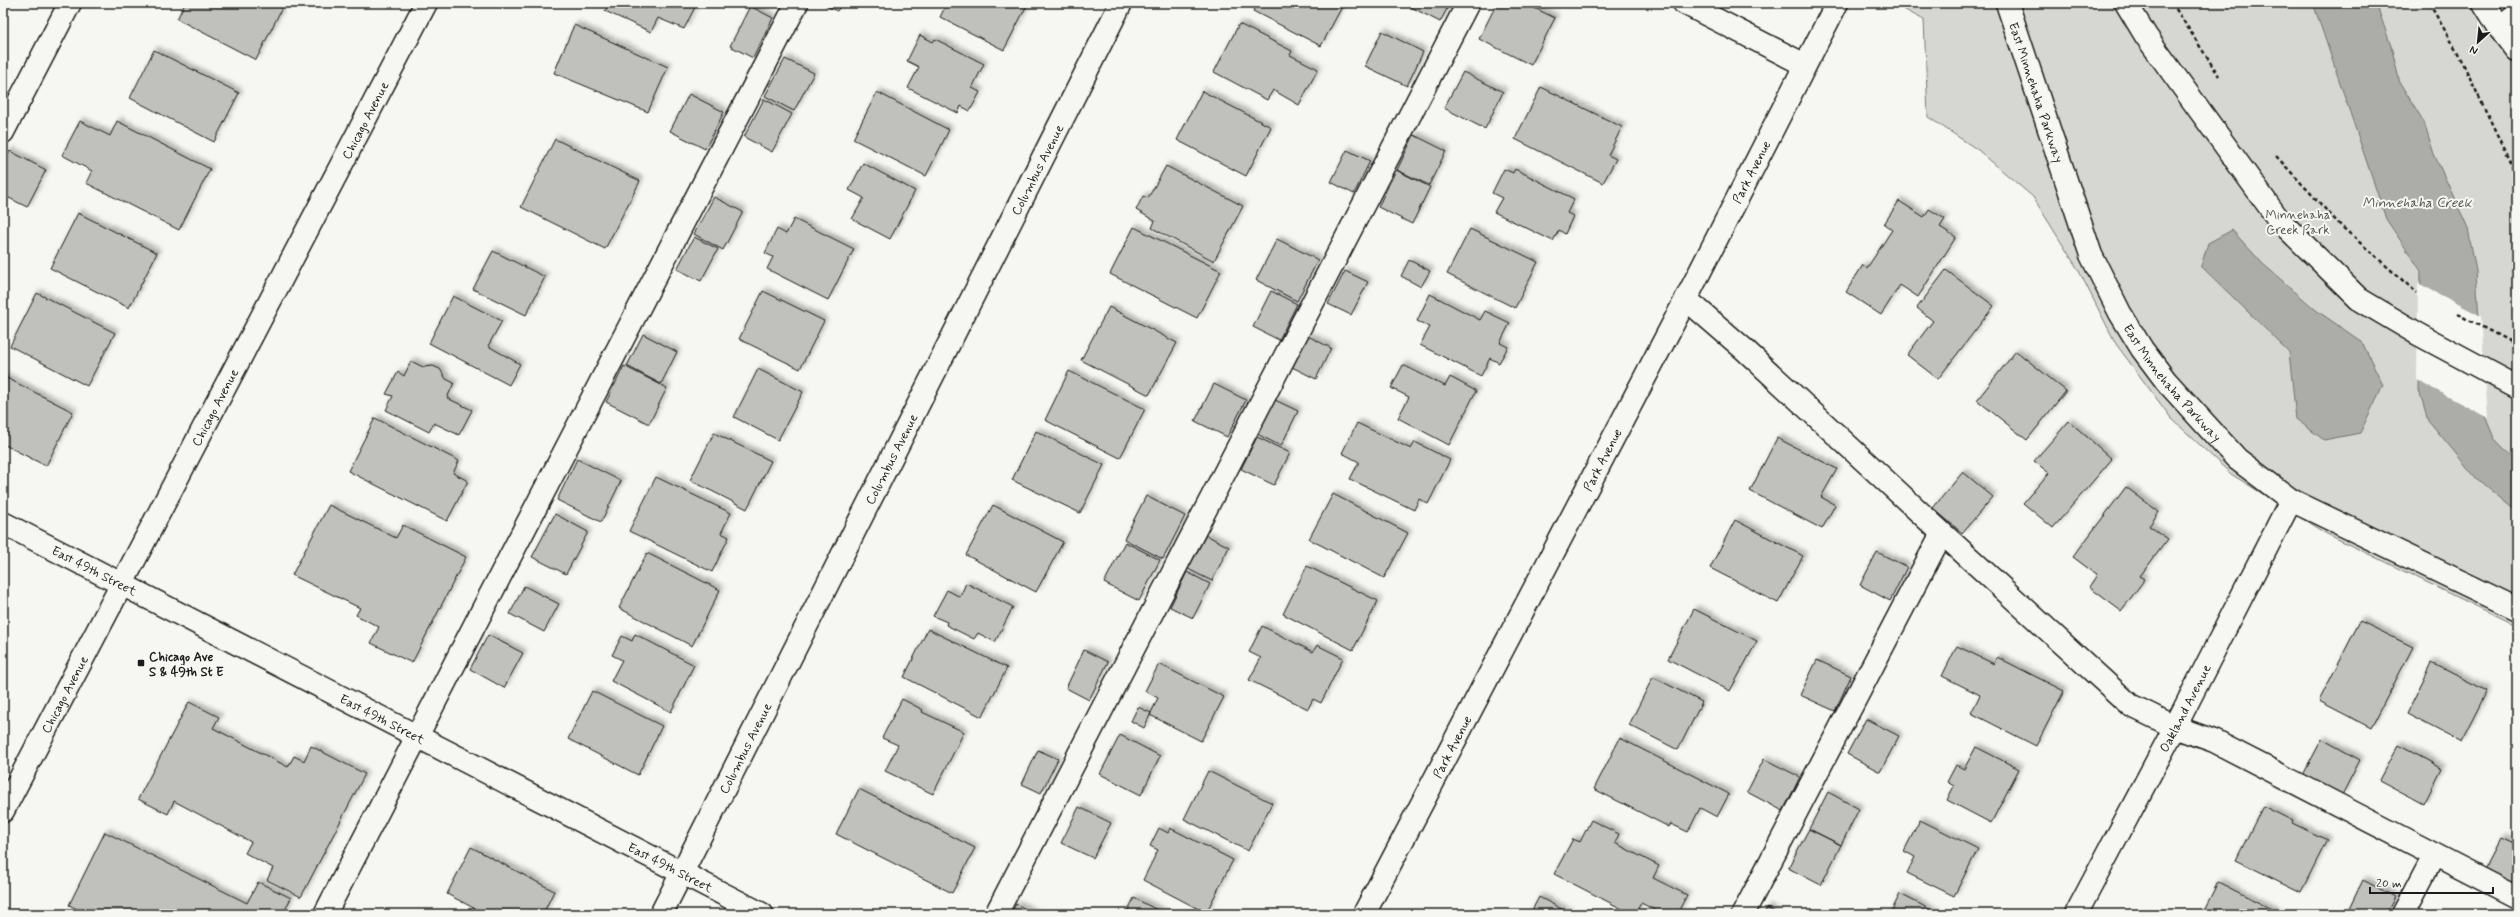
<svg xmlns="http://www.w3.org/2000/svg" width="2520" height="917" font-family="Mynerve,sans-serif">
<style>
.green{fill:#d6d6d2;stroke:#797977}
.water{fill:#acaca9;stroke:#727271}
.pier{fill:#f6f6f2}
.building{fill:#c0c0bd;stroke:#1c1c1c;filter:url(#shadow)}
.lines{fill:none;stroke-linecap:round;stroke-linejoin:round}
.lane-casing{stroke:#1c1c1c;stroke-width:25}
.street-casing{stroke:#1c1c1c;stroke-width:25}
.secondary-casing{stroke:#1c1c1c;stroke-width:25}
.path{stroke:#1c1c1c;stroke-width:2.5;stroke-dasharray:4 3;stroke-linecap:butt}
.lane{stroke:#f6f6f2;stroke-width:22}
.street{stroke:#f6f6f2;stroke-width:22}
.secondary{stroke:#f6f6f2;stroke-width:22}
.poi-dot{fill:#1c1c1c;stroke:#f6f6f2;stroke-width:1.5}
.labels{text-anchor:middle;stroke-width:4;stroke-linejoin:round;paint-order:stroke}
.street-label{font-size:13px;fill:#1c1c1c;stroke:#f6f6f2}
.park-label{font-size:13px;fill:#545453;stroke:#f6f6f2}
.poi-label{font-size:13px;font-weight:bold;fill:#1c1c1c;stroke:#f6f6f2;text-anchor:start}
.water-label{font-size:14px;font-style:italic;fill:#565654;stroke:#f6f6f2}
</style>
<defs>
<filter id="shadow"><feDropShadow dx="3.5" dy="-3.5" stdDeviation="2" flood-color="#0004"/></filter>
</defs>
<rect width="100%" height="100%" fill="#f6f6f2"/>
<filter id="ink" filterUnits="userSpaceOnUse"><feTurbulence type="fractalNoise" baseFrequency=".025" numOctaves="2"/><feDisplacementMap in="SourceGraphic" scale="8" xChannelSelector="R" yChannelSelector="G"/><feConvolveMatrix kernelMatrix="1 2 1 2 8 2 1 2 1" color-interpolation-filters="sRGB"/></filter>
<g filter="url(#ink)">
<path class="green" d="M1892 3H2514L2517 7V626L2325 533 2231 474 2171 418 2116 344 2079 271 2033 197 1978 150 1928 117 1924 20Z"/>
<path class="water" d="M2313 3H2376L2391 46 2400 83 2424 122 2434 154 2468 228 2476 271 2485 416 2494 438 2517 462V512L2476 478 2428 420 2419 390 2421 271 2386 219Z
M2232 230 2263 264 2316 310 2362 342 2383 385 2360 433 2324 440 2296 419 2289 352 2201 266 2208 243Z"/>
<path class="pier" d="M2418 283 2481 316 2488 418 2417 380Z"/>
<path class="building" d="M185 3H282L284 4 256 60 177 19Z
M609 3H697L684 29 658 18 651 32 605 11Z
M821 3H842L837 11Z
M947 3H1028L1004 50 940 17Z
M1257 3H1344L1321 46 1253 11Z
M1403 3H1450L1440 22Z
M1497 3H1524L1555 18 1531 65 1479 39Z
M750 6 773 18 753 58 730 46Z
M1239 24 1292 51 1290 55 1318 69 1299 105 1273 90 1267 100 1214 72Z
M574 25 668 67 648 112 554 73Z
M1382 31 1423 52 1407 86 1365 66Z
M920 35 933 42 935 39 984 64 972 88 980 92 970 111 961 106 958 113 908 88 919 67 907 61Z
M154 50 239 93 214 142 130 98Z
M785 59 814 73 794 111 765 96Z
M1463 72 1503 92 1485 129 1444 108Z
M1541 87 1622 127 1608 155 1616 159 1603 183 1515 139Z
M1202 91 1271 127 1246 176 1177 140Z
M877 92 949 130 926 176 853 139Z
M689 94 724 112 705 149 670 131Z
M764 99 792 114 772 152 744 137Z
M80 121 110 136 117 121 210 169 179 230 86 183 92 171 62 155Z
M1414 135 1446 151 1429 185 1397 170Z
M555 139 640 181 605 249 521 207Z
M1347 150 1370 161 1354 194 1331 182Z
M10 151 46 170 27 207 3 195V164Z
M863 163 915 191 890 239 852 219 864 198 849 190Z
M1166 166 1243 206 1214 261 1152 228 1155 221 1136 210 1143 196 1148 198Z
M1504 169 1513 173 1515 169 1574 199 1567 213 1573 216 1565 234 1559 230 1553 241 1494 212 1502 198 1492 193Z
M1396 170 1430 187 1412 224 1378 207Z
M714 197 743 212 723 250 694 234Z
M1899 201 1924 217 1929 209 1945 219 1940 227 1956 237 1918 297 1900 285 1881 315 1846 292 1863 265 1867 268 1892 230 1884 224Z
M78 213 157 253 129 308 50 268Z
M794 219 854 249 828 300 767 269 773 257 765 253 777 229 786 234Z
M1134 227 1221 271 1197 318 1110 274Z
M1470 229 1538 262 1515 308 1447 274Z
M694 237 718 249 701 281 677 269Z
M1277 239 1318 260 1297 301 1256 280Z
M493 251 545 277 526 315 473 289Z
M1409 260 1430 271 1421 287 1401 276Z
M1946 270 1994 306 1938 379 1907 355 1933 321 1917 308Z
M1345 271 1368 282 1351 315 1328 304Z
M763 291 824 321 800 369 739 339Z
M1271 291 1297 304 1279 340 1253 327Z
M37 293 115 333 87 386 10 346Z
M1430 294 1480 320 1485 311 1510 323 1500 343 1508 347 1499 363 1490 358 1481 376 1420 345 1430 327 1417 321Z
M453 296 502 321 488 346 520 364 509 385 429 343Z
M1109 307 1177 343 1149 395 1081 360Z
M643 334 677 352 661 384 627 366Z
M1308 336 1331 348 1316 379 1292 367Z
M2016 351 2066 391 2027 440 1977 400Z
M411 361 423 367 433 366 440 369 446 379 454 383 447 398 472 410 459 435 434 423 429 432 386 410 393 396 386 394 398 372 404 376Z
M1403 365 1445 386 1450 377 1476 391 1449 445 1398 418 1409 397 1391 388Z
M624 366 667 388 649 424 606 402Z
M758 369 803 392 778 440 734 417Z
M1069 371 1145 409 1120 458 1045 420Z
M3 376 73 412 46 466 3 444Z
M1214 384 1246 400 1227 437 1195 421Z
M1275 400 1298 411 1281 446 1257 434Z
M375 418 459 461 453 473 468 481 447 521 348 471Z
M2069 421 2112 459 2053 528 2023 503 2049 473 2034 461Z
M1357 423 1411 449 1415 442 1450 460 1428 504 1419 499 1414 510 1350 479 1359 462 1342 453Z
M1036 431 1104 465 1080 513 1012 480Z
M714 433 771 461 747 509 690 480Z
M1257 437 1290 453 1274 485 1241 469Z
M1777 438 1837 469 1821 497 1835 505 1822 529 1750 491Z
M577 459 621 481 601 522 557 500Z
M1963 472 1993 497 1962 533 1933 508Z
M656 477 731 513 721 533 729 537 712 572 629 531Z
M2126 487 2159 512 2149 526 2168 539 2140 576 2145 579 2121 611 2089 587 2097 575 2073 557Z
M1333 494 1408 533 1384 578 1309 539Z
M1146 496 1185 516 1163 559 1124 539Z
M329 505 396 538 403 525 466 557 412 663 371 643 379 627 356 615 360 608 292 575Z
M993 505 1063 542 1036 592 966 555Z
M555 514 588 532 566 574 532 557Z
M1735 520 1803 556 1778 603 1710 568Z
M1206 535 1229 547 1212 581 1188 569Z
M1125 542 1160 560 1139 601 1104 583Z
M1877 552 1907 567 1890 601 1860 585Z
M647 553 720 590 692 646 619 608Z
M1307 566 1378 601 1353 650 1283 614Z
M1187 572 1210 584 1193 618 1170 607Z
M966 583 1013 607 995 642 978 633 974 639 946 625 947 622 933 616 947 590 960 597Z
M524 586 559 604 544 632 510 614Z
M1694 609 1757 641 1730 691 1668 659Z
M2360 621 2413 647 2371 728 2319 701Z
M1262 626 1313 652 1317 645 1343 658 1321 703 1313 699 1308 709 1249 680 1261 658 1249 652Z
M928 629 1007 668 982 717 904 677Z
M635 634 694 665 671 712 611 681 622 660 612 655 622 636 632 641Z
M488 635 523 653 504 688 470 669Z
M1957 646 1994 664 1997 657 2064 691 2036 746 1971 713 1980 695 1942 676Z
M1084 650 1108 662 1089 700 1066 688Z
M1817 660 1851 676 1835 711 1800 695Z
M2432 663 2487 691 2461 742 2407 714Z
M1159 664 1224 697 1201 741 1150 715 1158 698 1145 691Z
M1653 677 1702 702 1678 750 1629 725Z
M592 691 662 726 638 775 568 739Z
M902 699 923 710 922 712 964 732 933 794 885 771 898 745 882 738Z
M189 702 219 717 213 728 288 767 294 756 304 761 311 746 365 774 301 897 267 880 273 868 245 853 251 842 174 801 168 814 138 799Z
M1138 707 1151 713 1144 728 1131 721Z
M1866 719 1899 736 1880 772 1847 754Z
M1120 735 1160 756 1141 795 1100 774Z
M1620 738 1729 794 1717 817 1700 808 1688 832 1671 824 1669 827 1594 789Z
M2322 739 2360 760 2342 795 2303 775Z
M2398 745 2442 768 2424 804 2379 780Z
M1976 747 2019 769 1991 823 1947 800 1954 786 1947 782 1956 765 1964 769Z
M1038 750 1058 759 1041 793 1022 784Z
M1764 759 1800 777 1783 811 1747 792Z
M1208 771 1272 803 1248 851 1184 819Z
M859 789 975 848 952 893 836 834Z
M1828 792 1859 809 1841 845 1809 829Z
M2263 806 2293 821 2292 823 2327 840 2301 892 2236 860Z
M1079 807 1111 823 1093 858 1061 843Z
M1591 820 1619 834 1615 843 1659 866 1653 878 1687 895 1677 914H1663L1641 903 1635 914H1632L1554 874 1573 839 1580 842Z
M1920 820 1978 849 1954 896 1907 873 1915 857 1904 851Z
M1159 828 1168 833 1170 828 1233 860 1206 913 1143 880 1158 850 1150 846Z
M1809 829 1841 845 1821 885 1788 868Z
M105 832 247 903 258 882 291 898 283 914H87L69 905Z
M2500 838 2517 846V886L2484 869Z
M471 847 554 891 543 914H485L447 894Z
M2363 880 2395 897 2386 914 2347 913Z
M2218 882 2281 914H2202Z
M1900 894 1939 914H1890Z
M1539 897 1571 914H1530Z
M1134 898 1165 914H1126Z
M1016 904 1035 914H1011Z
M1767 908 1778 914H1764Z"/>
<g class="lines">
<g class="lane-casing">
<path id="lane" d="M3 132 70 3
M1686 299 1745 350 1942 533 1743 914
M1942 533 2130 705 2175 727 2214 741 2517 897
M325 914 797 3
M996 914 1468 3
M2403 914 2434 855"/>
</g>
<g class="street-casing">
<g id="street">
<path d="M1684 3 1805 65"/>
<path id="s1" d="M2007 3 2091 255 2120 313 2142 349 2166 381 2237 459 2291 500 2517 609"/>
<path d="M2484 3 2500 29 2517 51"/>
<path d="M2500 29 2517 14"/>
<path id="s2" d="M3 523 762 914"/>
<path id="s3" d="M661 914 1121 3"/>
<path id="s4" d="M1364 914 1686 299 1837 3"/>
<path id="s5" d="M2076 914 2175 727 2291 500"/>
</g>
</g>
<g class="secondary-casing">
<g id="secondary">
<path d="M2126 3 2146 36 2279 220 2359 299 2418 334 2517 387"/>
<path id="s6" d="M3 811 426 3"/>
</g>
</g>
<path class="path" d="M2172 3 2219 76
M2429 3 2457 51 2517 176
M2276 156 2341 226 2417 293
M2457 314 2517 345"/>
<use href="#lane" class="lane"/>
<use href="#street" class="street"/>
<use href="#secondary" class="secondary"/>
</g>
</g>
<rect class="poi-dot" x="137" y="659" width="8" height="8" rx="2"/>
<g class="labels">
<g class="street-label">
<text dy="5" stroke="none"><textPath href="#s1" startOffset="94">East Minnehaha Parkway</textPath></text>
<text dy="5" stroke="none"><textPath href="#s6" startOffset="780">Chicago Avenue</textPath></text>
<text dy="5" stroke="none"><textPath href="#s3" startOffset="834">Columbus Avenue</textPath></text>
<text dy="5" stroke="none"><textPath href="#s4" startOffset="837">Park Avenue</textPath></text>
<text dy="5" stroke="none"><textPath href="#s1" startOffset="418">East Minnehaha Parkway</textPath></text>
<text dy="5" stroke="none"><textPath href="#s6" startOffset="456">Chicago Avenue</textPath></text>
<text dy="5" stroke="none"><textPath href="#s3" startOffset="510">Columbus Avenue</textPath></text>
<text dy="5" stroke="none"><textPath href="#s4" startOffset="513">Park Avenue</textPath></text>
<text dy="5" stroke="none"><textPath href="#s2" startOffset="103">East 49th Street</textPath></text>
<text dy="5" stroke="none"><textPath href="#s6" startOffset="132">Chicago Avenue</textPath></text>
<text dy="5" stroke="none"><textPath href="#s5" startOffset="233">Oakland Avenue</textPath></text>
<text dy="5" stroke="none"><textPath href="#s2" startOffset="427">East 49th Street</textPath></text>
<text dy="5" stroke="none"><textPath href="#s4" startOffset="189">Park Avenue</textPath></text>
<text dy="5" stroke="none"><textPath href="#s3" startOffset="186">Columbus Avenue</textPath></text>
<text dy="5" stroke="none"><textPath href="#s2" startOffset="751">East 49th Street</textPath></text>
</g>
<g class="park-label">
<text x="2298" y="219">Minnehaha<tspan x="2298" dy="15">Creek Park</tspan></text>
</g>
<g class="poi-label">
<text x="149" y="661">Chicago Ave<tspan x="149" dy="15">S &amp; 49th St E</tspan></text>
</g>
<g class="water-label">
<text x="2417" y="207">Minnehaha Creek</text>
</g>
</g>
<rect width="2520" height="917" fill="none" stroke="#f6f6f2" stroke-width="16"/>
<rect x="8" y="8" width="2504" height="901" fill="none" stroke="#1c1c1c" stroke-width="1.5" filter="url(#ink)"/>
<g transform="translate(2478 42) rotate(207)" stroke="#f6f6f2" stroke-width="3" paint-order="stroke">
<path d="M0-3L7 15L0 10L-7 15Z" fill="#1c1c1c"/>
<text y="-6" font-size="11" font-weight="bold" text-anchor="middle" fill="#1c1c1c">N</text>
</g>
<path d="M2370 887v6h123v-6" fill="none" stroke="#1c1c1c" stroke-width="2"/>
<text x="2376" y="887" font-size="12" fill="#1c1c1c" stroke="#f6f6f2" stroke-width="3" paint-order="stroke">20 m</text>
</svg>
